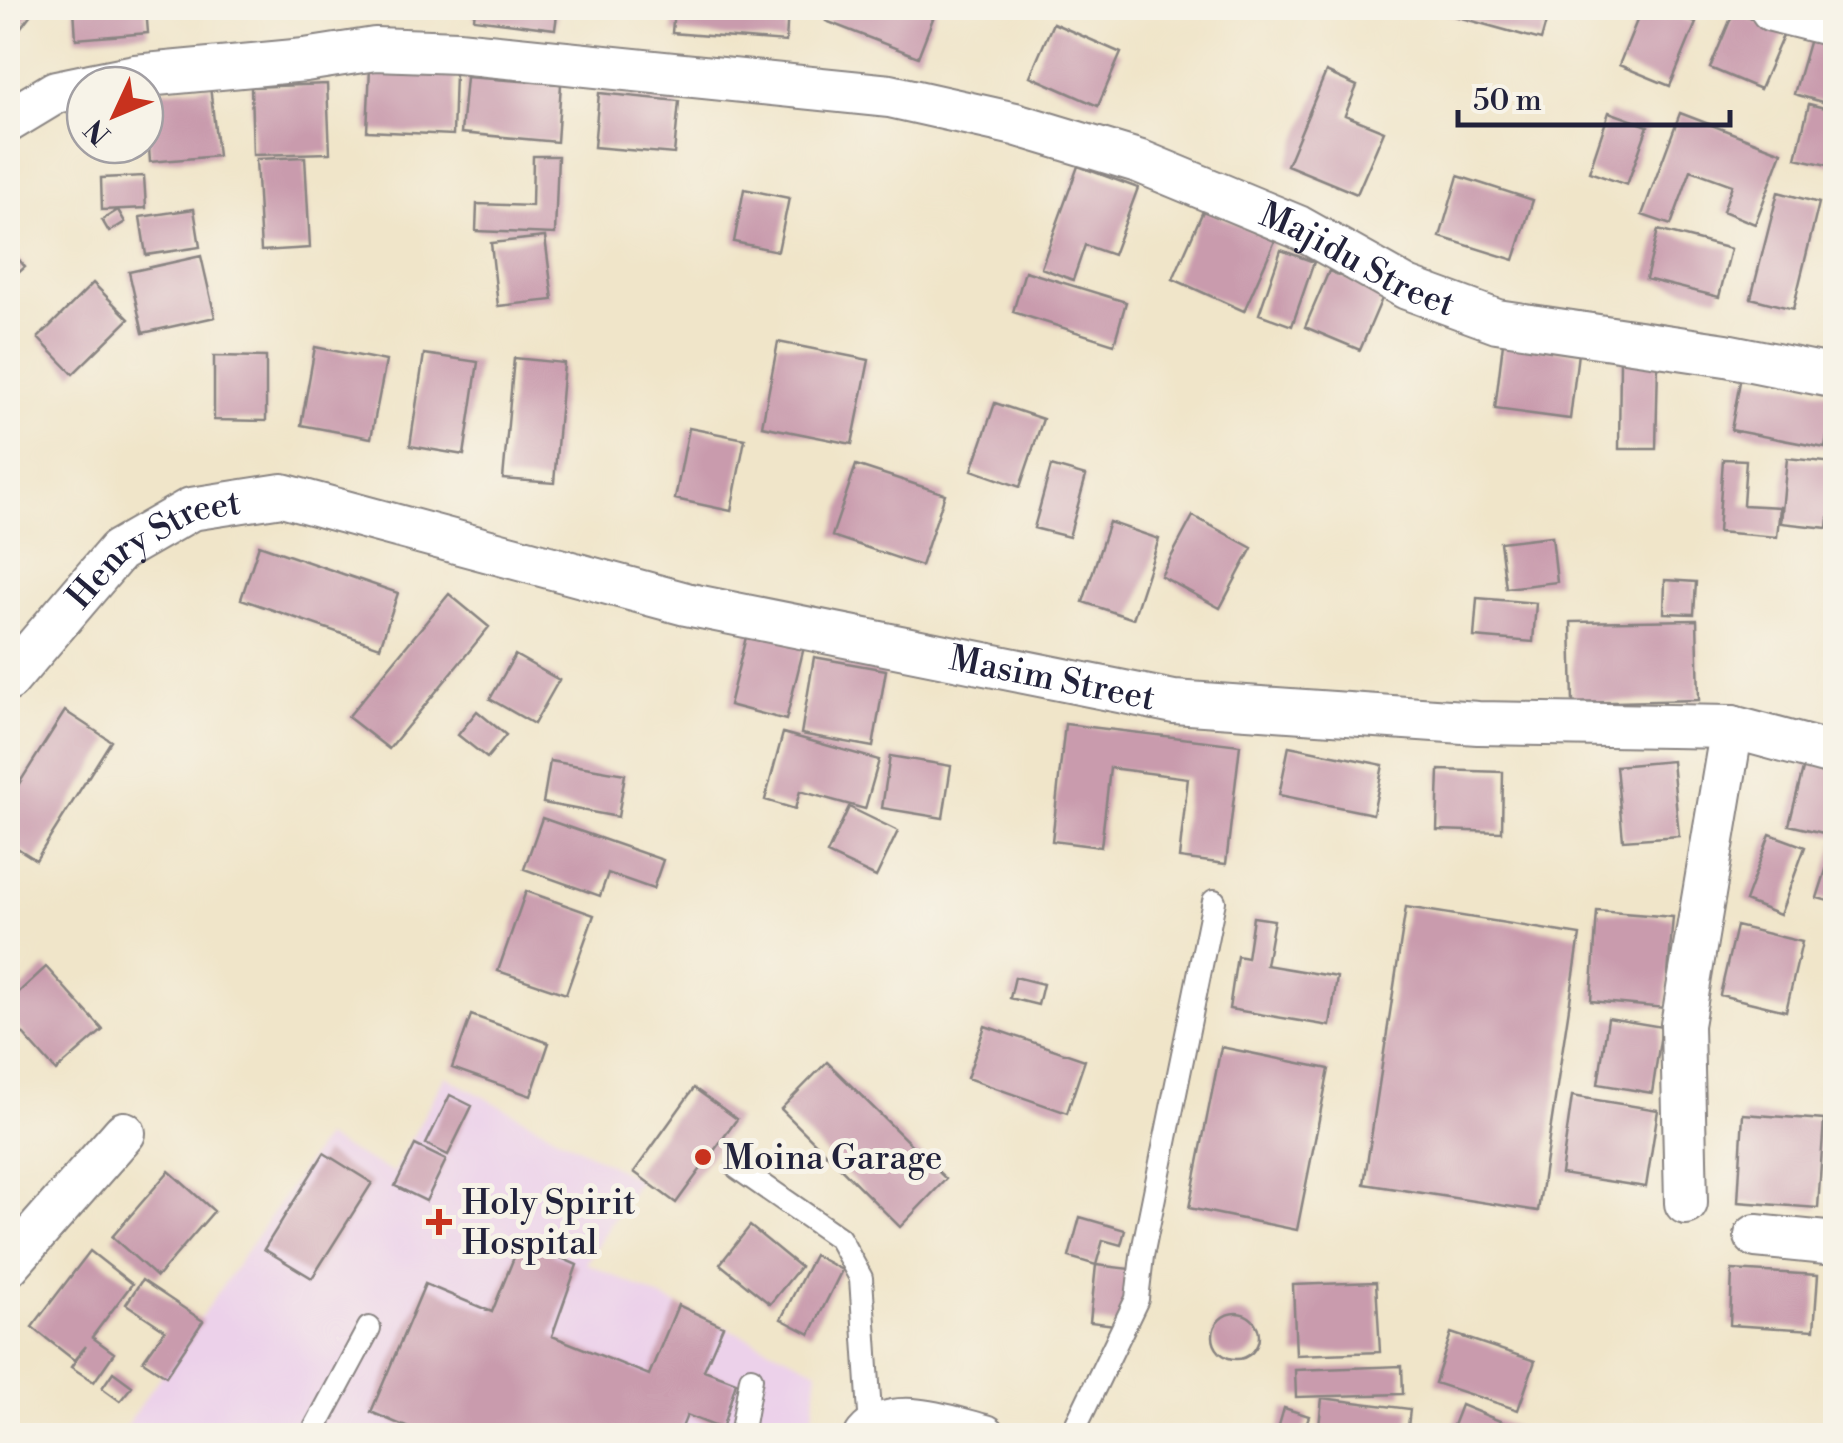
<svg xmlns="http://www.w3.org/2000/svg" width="1843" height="1443" font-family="'Libre Bodoni',serif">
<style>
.built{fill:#ecd1ea}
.building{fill:#c99bad}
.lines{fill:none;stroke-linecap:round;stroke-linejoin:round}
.service-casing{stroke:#898482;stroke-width:26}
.minor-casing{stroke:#898482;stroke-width:46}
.service{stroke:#fff;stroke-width:22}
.minor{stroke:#fff;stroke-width:42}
.poi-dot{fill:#c8321e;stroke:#f7f3e8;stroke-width:4}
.labels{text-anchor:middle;stroke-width:10;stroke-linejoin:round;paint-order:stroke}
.street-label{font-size:35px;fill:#22223b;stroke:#f7f3e8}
.poi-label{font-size:35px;fill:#22223b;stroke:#f7f3e8;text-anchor:start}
</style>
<rect width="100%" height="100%" fill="#f7f3e8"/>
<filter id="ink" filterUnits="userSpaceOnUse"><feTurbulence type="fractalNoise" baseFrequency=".01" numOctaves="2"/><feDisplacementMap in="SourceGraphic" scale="20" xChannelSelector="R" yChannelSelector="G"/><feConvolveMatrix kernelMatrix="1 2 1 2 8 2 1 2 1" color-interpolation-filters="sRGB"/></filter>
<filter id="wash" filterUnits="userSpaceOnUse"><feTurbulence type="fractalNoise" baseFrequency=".0048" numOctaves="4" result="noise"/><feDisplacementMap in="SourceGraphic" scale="40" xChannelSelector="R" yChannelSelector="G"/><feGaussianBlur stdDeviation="2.25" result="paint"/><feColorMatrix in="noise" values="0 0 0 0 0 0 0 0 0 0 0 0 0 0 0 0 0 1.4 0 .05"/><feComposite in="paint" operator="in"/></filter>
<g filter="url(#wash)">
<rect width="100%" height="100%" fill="#f0e5c9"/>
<path class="built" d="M445 1076 639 1180 586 1263 818 1370 811 1435 119 1436 324 1138 393 1173Z"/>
<g id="blocks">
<path class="building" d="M8 8H22L31 14 8 44Z
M74 8H146L148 33 76 39Z
M475 8H558L555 29 474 19Z
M674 8H788L786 42 672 33Z
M832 8H937L918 57 826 21Z
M1448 8H1550L1541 40 1447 14Z
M1642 8H1658L1696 23 1670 86 1619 65Z
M1734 11 1784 33 1760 89 1710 68Z
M1053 23 1121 53 1098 106 1030 76Z
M1812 32 1836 39V106L1794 94Z
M370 68 455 73 453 135 367 131Z
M1326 72 1357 86 1345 115 1384 131 1357 194 1287 165Z
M466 77 561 84 557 142 461 133Z
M327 84 330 153 253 155 251 87Z
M210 86 218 156 150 162 145 92Z
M599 93 679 101 674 154 594 147Z
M1809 104 1836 111V167L1796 158Z
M1609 112 1648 126 1627 185 1589 172Z
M1680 113 1782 152 1755 224 1723 211 1732 185 1691 170 1671 225 1642 215Z
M533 156H558L555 234 476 231 477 204 532 206Z
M305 157 310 248 261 251 256 159Z
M1078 166 1138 188 1113 255 1085 245 1073 280 1041 268Z
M144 176 146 208 102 210 101 178Z
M1458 176 1533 200 1514 260 1440 237Z
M744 189 789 198 778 251 734 242Z
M1778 192 1819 203 1793 309 1751 298Z
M194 209 200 247 146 255 140 217Z
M1204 209 1275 241 1244 311 1173 279Z
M118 210 125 222 109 232 102 220Z
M1658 230 1731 249 1719 297 1646 279Z
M545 237 553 300 498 306 491 243Z
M8 246 25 267 8 282Z
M1281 250 1314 262 1292 326 1259 314Z
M201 256 215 317 143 333 129 272Z
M1025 271 1126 302 1114 344 1013 312Z
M1329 271 1384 294 1360 350 1305 327Z
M93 283 129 319 73 374 38 338Z
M778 342 869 360 852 444 762 426Z
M1503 343 1578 353 1570 419 1495 409Z
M315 347 386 361 371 438 301 425Z
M424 354 478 362 464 455 410 446Z
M214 356 266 357V421L214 420Z
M514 358 564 363 554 483 503 479Z
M1620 360 1658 361 1656 449H1619Z
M1741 376 1835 393 1825 448 1731 430Z
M995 403 1043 419 1020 487 972 470Z
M689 428 745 439 731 511 675 499Z
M1787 458 1835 463 1828 528 1781 523Z
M1723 459 1746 460 1743 505 1780 507 1777 537 1718 532Z
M856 465 945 494 921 566 832 536Z
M1051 466 1086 476 1069 537 1034 528Z
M1193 516 1252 548 1220 608 1161 576Z
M1109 522 1159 539 1133 619 1083 602Z
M1552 536 1557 582 1506 588 1500 542Z
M259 545 398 593 380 647 241 599Z
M1665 580 1696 582 1694 614 1664 613Z
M449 594 489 627 389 749 348 717Z
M1477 598 1536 603 1533 642 1474 637Z
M1697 620 1699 700 1573 703 1571 622Z
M749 625 806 639 786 720 729 705Z
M515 655 559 680 534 724 490 699Z
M814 657 886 670 873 747 801 734Z
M65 711 111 741 36 860 8 842V801Z
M477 711 506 735 487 758 458 735Z
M1065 724 1240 745 1226 864 1179 858 1188 778 1110 768 1101 847 1052 841Z
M783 733 879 760 865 809 800 791 795 809 765 800Z
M1289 746 1383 765 1373 814 1279 795Z
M890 756 951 766 943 818 882 808Z
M550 761 625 774 618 817 543 803Z
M1672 761 1679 836 1623 840 1616 766Z
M1805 761 1836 769V836L1789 825Z
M1439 770 1503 772 1502 832 1437 830Z
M849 807 898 831 876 877 827 854Z
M542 818 663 860 653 889 608 873 600 896 524 869Z
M1770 834 1805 847 1780 915 1745 901Z
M1836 839V903L1817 898Z
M526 891 594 915 566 994 498 971Z
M1406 907 1580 935 1538 1211 1364 1184Z
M1597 911 1673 917 1665 1008 1591 1001Z
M1253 917 1274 920 1266 965 1337 977 1330 1026 1229 1009 1237 956 1247 958Z
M1736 926 1802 942 1786 1011 1720 995Z
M46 967 103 1030 56 1071 8 1017V1002Z
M1015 977 1043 984 1038 1005 1010 998Z
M471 1015 549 1043 531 1096 452 1068Z
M1608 1018 1662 1027 1652 1093 1598 1084Z
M985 1026 1085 1060 1067 1113 967 1078Z
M1221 1047 1329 1069 1297 1230 1189 1208Z
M827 1062 946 1179 900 1227 781 1109Z
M694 1088 737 1119 676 1203 634 1172Z
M450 1095 472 1106 448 1155 426 1144Z
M1572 1096 1658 1110 1646 1187 1561 1174Z
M1743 1114 1824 1120 1818 1208 1738 1202Z
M415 1145 446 1160 426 1201 395 1186Z
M324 1153 372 1183 312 1278 264 1249Z
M169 1171 214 1211 157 1277 112 1237Z
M1080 1217 1125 1230 1121 1245 1103 1240 1096 1265 1069 1257Z
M750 1226 800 1267 770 1304 720 1264Z
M521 1240 577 1265 552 1336 649 1375 678 1305 723 1326 704 1370 736 1382 722 1429 687 1415 681 1430 695 1436H427L371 1412 425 1284 492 1312Z
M90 1251 132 1284 92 1337 114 1353 94 1382 71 1367 86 1346 74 1360 32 1327Z
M814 1255 842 1270 810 1334 781 1319Z
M1096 1265 1130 1269 1124 1326 1090 1322Z
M1732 1270 1818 1275 1814 1330 1730 1325Z
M142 1280 203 1321 166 1376 143 1361 165 1330 126 1304Z
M1376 1282 1380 1352 1296 1355 1293 1285Z
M1213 1336a23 23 0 1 1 46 0a23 23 0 1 1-46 0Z
M1451 1333 1535 1361 1518 1410 1435 1383Z
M1833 1348H1836V1400L1827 1399Z
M1402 1366 1403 1394 1296 1397 1295 1370Z
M113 1372 132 1386 120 1401 102 1388Z
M1322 1398 1410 1409 1407 1436H1318Z
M1461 1405 1534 1435V1436H1449Z
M1284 1408 1309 1416 1302 1436H1276Z"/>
</g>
</g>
<g filter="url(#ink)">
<use href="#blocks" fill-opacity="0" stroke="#898482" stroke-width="2.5"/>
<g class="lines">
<g class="service-casing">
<path id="service" d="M738 1168 839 1238 861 1278 871 1429
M311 1436 369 1328
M741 1436 751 1378
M1071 1436 1137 1299 1142 1256 1214 901"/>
</g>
<g class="minor-casing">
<g id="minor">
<path d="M1772 10 1836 26"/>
<path id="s1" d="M90 85 135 76 305 60 375 49 458 52 890 96 1015 124 1141 162 1298 227 1407 288 1497 321 1726 355 1836 377"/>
<path d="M8 121 56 92 85 86"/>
<path id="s2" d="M8 680 118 551 191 509 282 495 686 604 1174 702 1478 723 1732 727 1836 755"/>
<path d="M1686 1203 1682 1025 1732 727"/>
<path d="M1756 1236 1836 1244"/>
<path d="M8 1265 124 1133"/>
<path d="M866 1436C893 1404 951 1428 985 1436"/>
</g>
</g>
<use href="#service" class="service"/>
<use href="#minor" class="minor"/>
</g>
</g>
<g class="poi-dot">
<circle cx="703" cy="1157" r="10"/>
<path d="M434 1207h10v10h10v10h-10v10h-10v-10h-10v-10h10z"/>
</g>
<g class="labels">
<g class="street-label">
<text dy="12" stroke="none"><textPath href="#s1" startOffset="1302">Majidu Street</textPath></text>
<text dy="12" stroke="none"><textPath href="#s2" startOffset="202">Henry Street</textPath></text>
<text dy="12" stroke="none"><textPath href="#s2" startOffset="1138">Masim Street</textPath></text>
</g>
<g class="poi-label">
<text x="723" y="1169">Moina Garage</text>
<text x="462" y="1214">Holy Spirit<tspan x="462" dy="40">Hospital</tspan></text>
</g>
</g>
<rect width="1843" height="1443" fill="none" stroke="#f7f3e8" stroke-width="40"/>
<g transform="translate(115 115) rotate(226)"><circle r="48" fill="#f7f3e8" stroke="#a29fa3" stroke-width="2.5"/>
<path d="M0-8L18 38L0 25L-18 38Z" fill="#c8321e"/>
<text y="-15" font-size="28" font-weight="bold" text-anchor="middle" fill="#22223b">N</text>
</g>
<path d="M1458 110v15h272v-15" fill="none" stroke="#22223b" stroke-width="5"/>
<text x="1473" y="110" font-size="30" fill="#22223b" stroke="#f7f3e8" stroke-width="8" paint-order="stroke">50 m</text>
</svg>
